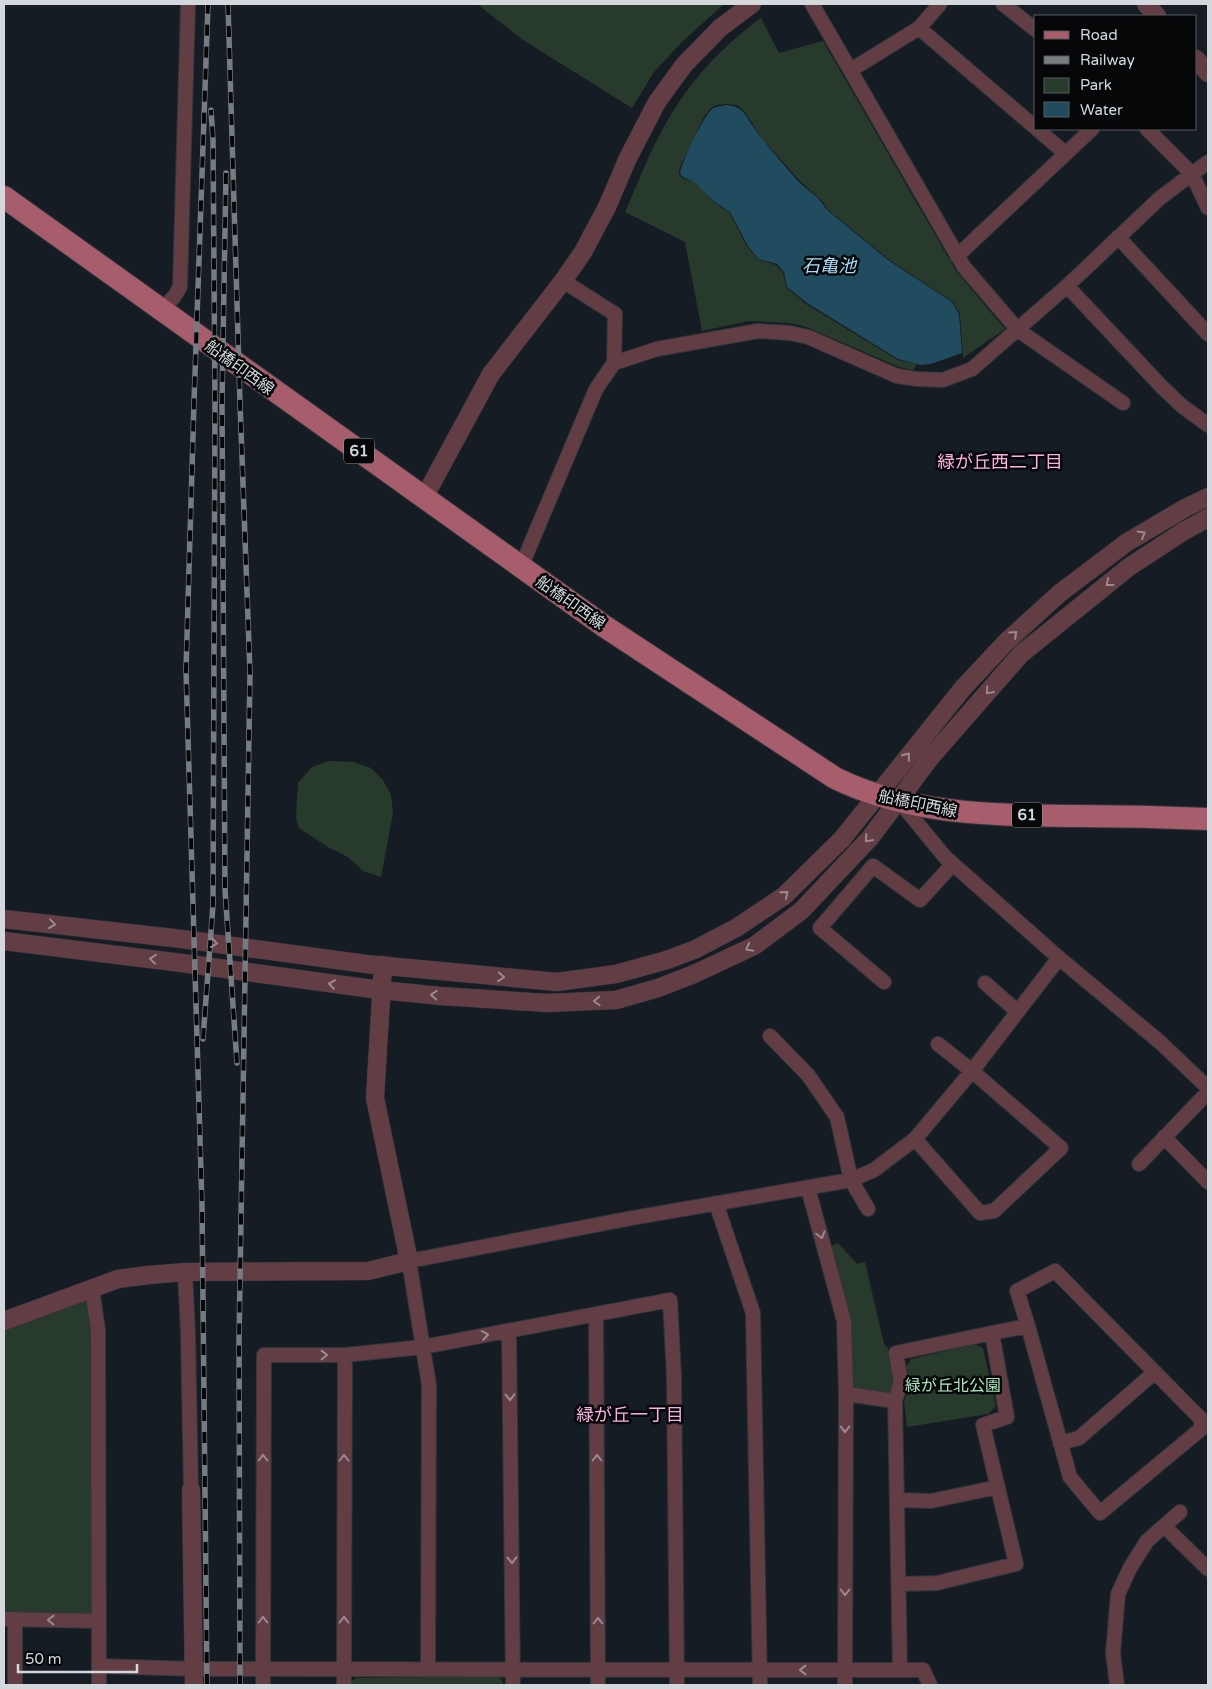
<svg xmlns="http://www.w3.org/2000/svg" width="1212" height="1689" font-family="'Varela Round','Noto Sans JP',sans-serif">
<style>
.green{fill:#273a2c}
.water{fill:#214b5e}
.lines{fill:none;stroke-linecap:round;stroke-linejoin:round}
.minor-casing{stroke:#31363d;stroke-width:16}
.tertiary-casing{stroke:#31363d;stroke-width:19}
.primary-casing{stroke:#31363d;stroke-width:24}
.minor{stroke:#623d44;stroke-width:14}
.tertiary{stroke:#623d44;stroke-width:18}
.primary{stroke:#a85d6c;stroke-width:22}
.rail-casing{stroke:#777c82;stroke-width:5.5}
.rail{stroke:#050709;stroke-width:4;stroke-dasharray:11;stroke-linecap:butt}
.oneway{stroke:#9b8a90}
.labels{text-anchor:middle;stroke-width:5;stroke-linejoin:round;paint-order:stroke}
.shield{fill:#050709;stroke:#96999d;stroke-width:1}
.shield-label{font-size:15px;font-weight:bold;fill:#d4d8dd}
.street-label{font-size:16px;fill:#d4d8dd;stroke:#050709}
.park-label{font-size:16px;fill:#ace7ba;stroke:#050709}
.water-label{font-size:18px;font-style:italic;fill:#a6defa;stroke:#050709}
.neighbourhood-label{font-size:18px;fill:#f9b2df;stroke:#050709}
</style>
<rect width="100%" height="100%" fill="#161c23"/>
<path class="green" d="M477 4H724L683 41 654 72 632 108 523 40Z
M761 18 779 53 823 41 956 271 1005 329 963 358 960 314 953 302 888 259 827 209 824 203 801 182 763 140 744 111 737 105 727 104 717 105 711 108 704 117 680 167 679 174 683 179 693 181 704 191 716 204 729 212 747 246 757 259 776 265 783 272 786 287 806 304 898 360 917 364 913 370 899 367 806 327 790 323 749 321 702 331 685 242 625 212C638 183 649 153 665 125 688 83 722 46 761 18Z
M329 761 353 762 371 768 383 780 391 795 393 813 381 877 363 871 348 857 328 847 299 828 296 818 298 783 312 767Z
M838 1243 857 1264 865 1262 884 1344 892 1353 899 1383 893 1398 847 1392 846 1319 826 1248Z
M92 1289 99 1621 4 1618V1321Z
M975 1344 983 1348 996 1406 988 1414 907 1427 904 1401 909 1389 905 1368 911 1359Z
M499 1676 504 1685H350V1682L356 1678Z"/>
<path class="water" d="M727 105C743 107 744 113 752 125 766 145 783 164 799 182 808 191 821 198 826 209L888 260 952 302 959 314 962 353 931 364 921 365 898 359 807 303 787 287 784 272 777 264 758 259 748 246 730 212 716 203 693 181 684 178 680 174C681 162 703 117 712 109 716 106 722 106 727 105Z"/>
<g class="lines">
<g class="minor-casing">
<path id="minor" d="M812 4 964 267 1018 330 1123 403
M1003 4 1036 30
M919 28 1036 128
M851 70 919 28 940 4
M1037 129 1065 153
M1147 129 1192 174 1208 208
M1118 237 1208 334
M957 256 1092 129
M1067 286 1162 387 1182 406 1208 425
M161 310 174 297 180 287 188 4
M614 363 657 349 758 331 790 333 808 337 897 376 917 379 943 380 972 369 1067 286 1160 198 1208 162
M521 567 596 389 614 363 615 314 563 281
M899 801 945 857 1059 958 1161 1043 1208 1088
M884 982 820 928 873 866 920 900 953 864
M985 983 1018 1012
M770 1036 808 1075 837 1117 851 1180 868 1209
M1164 1137 1208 1182
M915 1139 980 1213 994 1211 1061 1148 972 1071 938 1044
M1139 1164 1208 1092
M808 1188 844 1321 846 1394 845 1685
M716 1203 753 1313 760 1685
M185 1272 188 1334 191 1490
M92 1289 98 1330 99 1685
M596 1314 598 1685
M509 1331 513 1685
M992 1333 1028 1326 1017 1291 1055 1271 1201 1419V1429L1100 1513 1070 1477 1028 1326
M846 1394 895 1401
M1060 1443 1079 1438 1155 1372
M897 1500 931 1501 998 1487
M1164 1526 1208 1569
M899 1584 937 1583 1016 1564 983 1425 1007 1417 992 1333 896 1353 901 1382 895 1401 900 1670
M4 1619 99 1621
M15 1620V1685
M99 1666 194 1669 923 1670 930 1685
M428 1669 429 1385 409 1261 632 1218 851 1180 874 1170 915 1139 972 1071 1059 958
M263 1685 264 1355H345L423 1347 670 1300 674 1377 677 1685
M344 1685 345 1355
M1117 1685 1113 1653 1118 1594 1130 1568 1147 1541 1180 1512"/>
</g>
<g class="tertiary-casing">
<path id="tertiary" d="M1146 4 1157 16
M1196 59 1208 73
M425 496 491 374 563 281 583 252 607 207 628 158 657 102 684 65 720 28 752 4
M4 919 182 939 366 964 557 982 616 974 667 960 696 949 736 928 784 896 842 839 963 688 1007 641 1060 593 1126 543 1185 508 1208 497
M4 941 182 963 380 990 441 996 547 1003 616 1000 658 988 694 974 754 946 801 911 870 838 930 758 1021 654 1129 567 1184 531 1208 518
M4 1321 118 1279 149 1275 185 1272 368 1271 409 1261 375 1098 383 965
M191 1490 194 1685"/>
</g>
<g class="primary-casing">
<path id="primary" d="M4 197 604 626 835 778C910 815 994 815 1076 816 1120 816 1164 817 1208 819"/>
</g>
<use href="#minor" class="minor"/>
<use href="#tertiary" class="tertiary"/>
<use href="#primary" class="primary"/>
<g class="rail-casing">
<path id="rail" d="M228 4 240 403 250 673 239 1341 240 1685
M226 173 222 403 225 890 237 1063
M203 1039 213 905 215 403 213 140 211 110
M207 1685 202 1206 186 670 194 402 208 4"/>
</g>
<use href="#rail" class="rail"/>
</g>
<defs><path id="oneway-chevron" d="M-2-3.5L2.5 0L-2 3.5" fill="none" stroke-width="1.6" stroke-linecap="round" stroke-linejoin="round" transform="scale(1.25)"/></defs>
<g class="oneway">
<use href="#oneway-chevron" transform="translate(1142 534) rotate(-31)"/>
<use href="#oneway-chevron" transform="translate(1109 583) rotate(142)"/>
<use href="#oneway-chevron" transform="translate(1014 634) rotate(-42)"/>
<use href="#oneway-chevron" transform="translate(989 691) rotate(131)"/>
<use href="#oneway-chevron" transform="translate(907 756) rotate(-51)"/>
<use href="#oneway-chevron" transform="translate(868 839) rotate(131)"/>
<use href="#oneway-chevron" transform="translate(785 894) rotate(-40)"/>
<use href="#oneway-chevron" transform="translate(52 924) rotate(7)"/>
<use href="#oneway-chevron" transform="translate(214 943) rotate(7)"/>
<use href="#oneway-chevron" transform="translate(749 948) rotate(153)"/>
<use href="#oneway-chevron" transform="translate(153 959) rotate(-173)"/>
<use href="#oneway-chevron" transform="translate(501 977) rotate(5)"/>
<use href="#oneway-chevron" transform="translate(332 984) rotate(-172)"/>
<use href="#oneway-chevron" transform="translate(434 995) rotate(-176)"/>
<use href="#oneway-chevron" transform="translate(597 1001) rotate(178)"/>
<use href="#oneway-chevron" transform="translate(821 1235) rotate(75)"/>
<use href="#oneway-chevron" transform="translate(485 1335) rotate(-10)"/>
<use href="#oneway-chevron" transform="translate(324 1355)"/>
<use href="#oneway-chevron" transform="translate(510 1397) rotate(89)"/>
<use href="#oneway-chevron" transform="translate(845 1429) rotate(90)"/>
<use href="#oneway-chevron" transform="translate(263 1458) rotate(-90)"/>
<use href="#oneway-chevron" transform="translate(344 1458) rotate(-90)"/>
<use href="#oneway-chevron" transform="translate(597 1458) rotate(-90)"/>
<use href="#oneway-chevron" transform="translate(512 1560) rotate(89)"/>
<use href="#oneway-chevron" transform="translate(845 1592) rotate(90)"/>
<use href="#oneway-chevron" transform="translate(51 1620) rotate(-179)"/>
<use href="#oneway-chevron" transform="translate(263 1620) rotate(-90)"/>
<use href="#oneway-chevron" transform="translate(344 1620) rotate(-90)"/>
<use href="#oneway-chevron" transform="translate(598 1621) rotate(-90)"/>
<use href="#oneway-chevron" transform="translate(803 1670) rotate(-180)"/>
</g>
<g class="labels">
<g class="shield">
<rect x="344" y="438.5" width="30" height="25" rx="4"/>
<rect x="1012" y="802.5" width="30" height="25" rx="4"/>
</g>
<g class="shield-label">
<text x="359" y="456">61</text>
<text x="1027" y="820">61</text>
</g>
<g class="street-label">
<text transform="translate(240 367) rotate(36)" y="6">船橋印西線</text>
<text transform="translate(571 602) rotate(35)" y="6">船橋印西線</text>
<text transform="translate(918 803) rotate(12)" y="6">船橋印西線</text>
</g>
<g class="park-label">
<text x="953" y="1391">緑が丘北公園</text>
</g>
<g class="water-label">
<text x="829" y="272">石亀池</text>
</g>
<g class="neighbourhood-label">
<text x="1000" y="468">緑が丘西二丁目</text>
<text x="630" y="1421">緑が丘一丁目</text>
</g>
</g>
<rect width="1212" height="1689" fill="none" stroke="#d4d8dd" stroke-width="10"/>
<rect x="1034" y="15" width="162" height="115" fill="#050709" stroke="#585b5e"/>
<rect x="1044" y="31" width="25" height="8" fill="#a85d6c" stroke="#585b5e"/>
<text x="1080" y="40" font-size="15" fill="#d4d8dd">Road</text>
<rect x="1044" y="56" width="25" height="8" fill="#777c82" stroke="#585b5e"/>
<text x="1080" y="65" font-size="15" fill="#d4d8dd">Railway</text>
<rect x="1044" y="78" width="25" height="15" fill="#273a2c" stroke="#585b5e"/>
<text x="1080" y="90" font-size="15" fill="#d4d8dd">Park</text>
<rect x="1044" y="102" width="25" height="15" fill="#214b5e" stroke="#585b5e"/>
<text x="1080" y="115" font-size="15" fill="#d4d8dd">Water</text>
<path d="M18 1664v8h119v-8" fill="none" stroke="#d4d8dd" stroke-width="2.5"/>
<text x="25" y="1664" font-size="15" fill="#d4d8dd" stroke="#050709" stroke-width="4" paint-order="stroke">50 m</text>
</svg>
